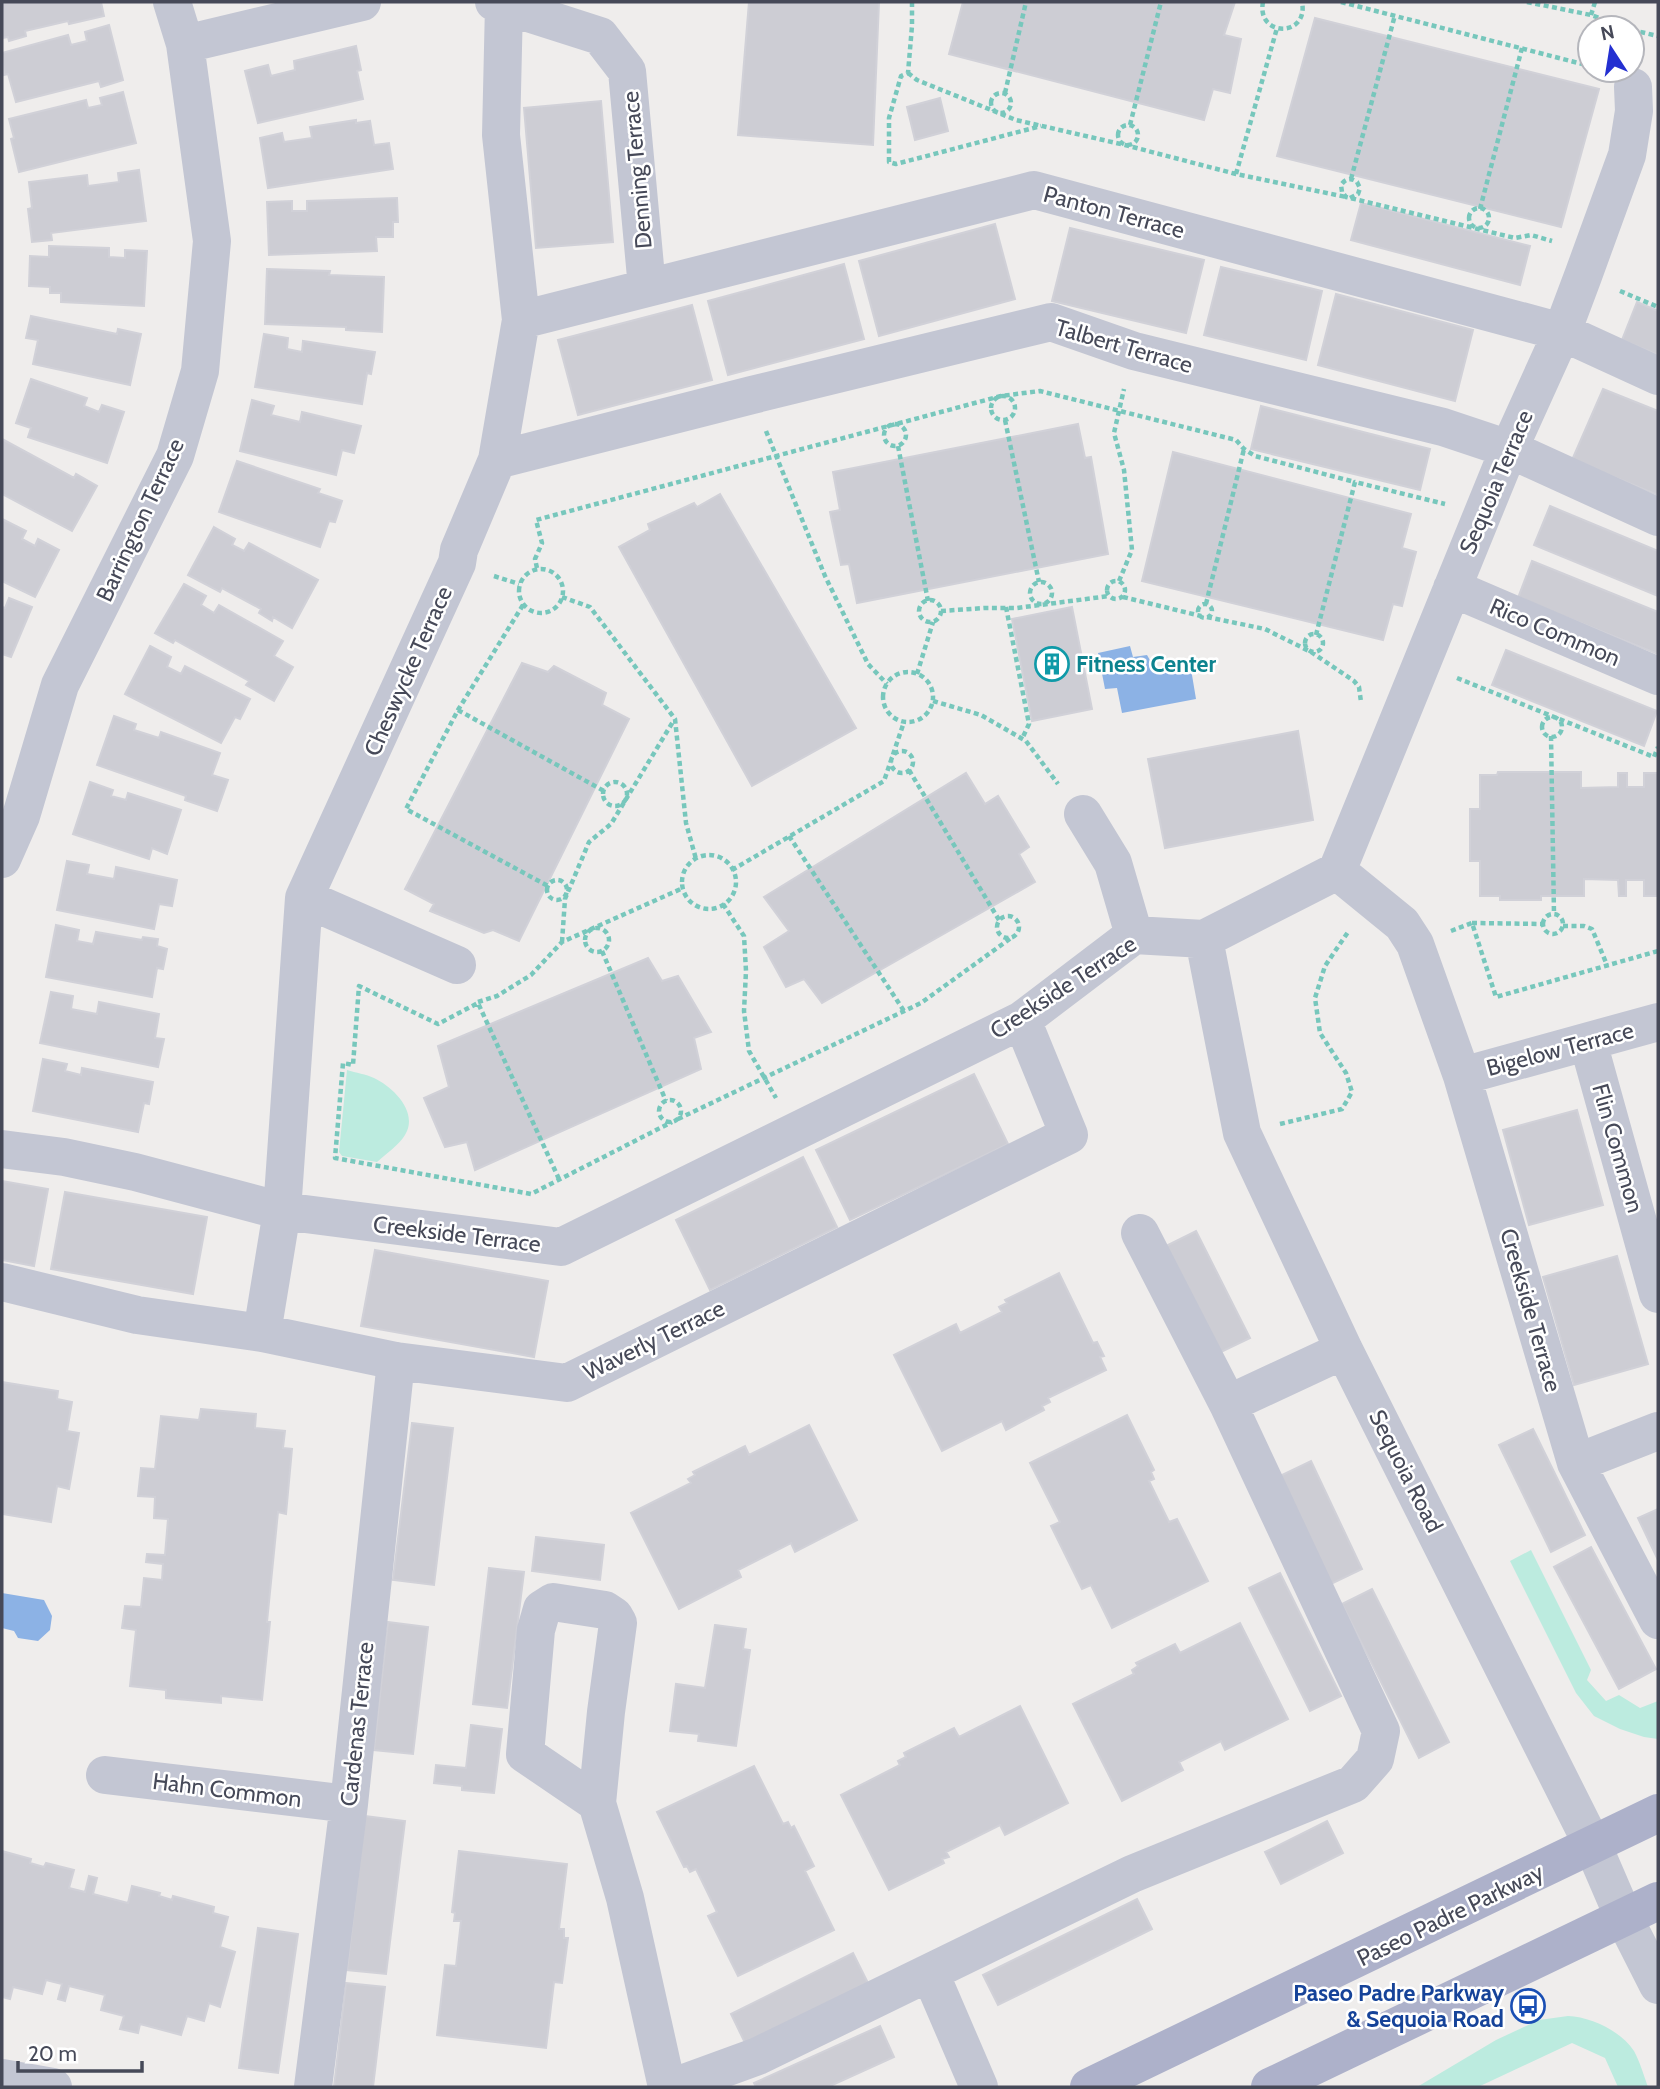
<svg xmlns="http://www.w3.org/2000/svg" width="1660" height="2089" font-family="Cabin,sans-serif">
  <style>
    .green { fill: #bcebdf }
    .water { fill: #8cb2e5 }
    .building { fill: #cdcdd4; stroke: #d1d1d8; stroke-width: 2 }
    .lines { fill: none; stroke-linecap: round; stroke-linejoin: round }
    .path { stroke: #77c7bc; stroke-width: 4.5; stroke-dasharray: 5 3.5; stroke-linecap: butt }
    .minor { stroke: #c3c6d3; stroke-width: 38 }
    .major { stroke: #adb1ca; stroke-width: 38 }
    .labels { text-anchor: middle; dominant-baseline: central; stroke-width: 5; stroke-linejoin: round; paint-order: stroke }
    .street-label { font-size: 23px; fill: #464958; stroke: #fff }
    .culture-label { font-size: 23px; font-weight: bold; fill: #0d838f; stroke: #fff; text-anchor: start }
    .transit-label { font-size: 23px; font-weight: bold; fill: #164399; stroke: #fff; text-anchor: end }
  </style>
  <rect width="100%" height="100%" fill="#efedec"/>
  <path class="green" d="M347,1070C356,1073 366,1074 374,1078C393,1087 419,1112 405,1135C399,1145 386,1154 377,1162L342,1156L339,1152Z
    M1531,1550L1591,1670L1587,1680L1606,1701L1619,1695L1640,1708L1658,1701V1739L1644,1737L1620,1729L1594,1716L1576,1693L1510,1561Z
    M1568,2016C1591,2017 1621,2031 1634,2051C1640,2062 1644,2076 1648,2087H1618L1605,2058L1572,2043L1478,2087H1417L1496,2040L1539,2020Z"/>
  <path class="water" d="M1130,646L1133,657L1147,655L1155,669L1190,663L1196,699L1122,713L1117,688L1105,689L1098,653Z
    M2,1593L44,1600L52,1616L50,1630L38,1641L18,1638L14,1631L2,1628Z"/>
  <path class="building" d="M2,2H101L104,16L69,24L68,21L25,31L26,36L9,41L8,37L2,38Z
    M749,2H879L873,145L738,135Z
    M963,2H1235L1224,35L1241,39L1230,93L1213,89L1204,120L949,54Z
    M1315,18L1599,89L1561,227L1277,156Z
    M109,25L123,80L101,87L99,81L16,102L8,74L4,75L2,53L68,35L71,45L87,41L85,32Z
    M356,46L361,70L357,71L363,99L258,123L245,71L268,65L271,76L295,70L294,61Z
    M123,92L136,143L19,172L11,139L14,138L9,119L86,100L88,108L102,105L100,98Z
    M940,98L948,131L915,140L907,107Z
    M601,101L613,242L536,248L524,108Z
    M356,120V123L370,121L374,145L389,143L393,169L268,188L260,138L282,133L284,142L312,138L310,127Z
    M139,170L146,221L51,233L52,240L32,242L28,209L32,208L29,182L87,175L88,186L119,182L118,173Z
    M397,198L398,222H393V237H376L377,251L269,255L267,202L292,201V211H307V201Z
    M1361,203L1530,246L1520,285L1351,240Z
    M995,224L1015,299L879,336L859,261Z
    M1070,228L1204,260L1186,333L1052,301Z
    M49,246L109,248V257L125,258V250L147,251L144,306L61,302V293H50V287L29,286L30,256L49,257Z
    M844,264L864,339L728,375L708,301Z
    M1221,267L1322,291L1306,360L1204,335Z
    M267,269L330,271L329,275L384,277L382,332L346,330V327L265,324Z
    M1336,294L1473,330L1455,401L1318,365Z
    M1637,302L1658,311V355L1622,340Z
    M692,305L712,380L578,415L558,340Z
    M31,316L117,334L118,329L141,334L130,385L33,364L38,340L26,338Z
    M264,334L288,338L287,349L302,352L303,341L375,352L371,374L367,373L362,404L255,387Z
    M31,379L87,398L84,406L99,412L102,405L124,412L107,463L28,437L31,428L16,423Z
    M1603,389L1658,411V495L1572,460Z
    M252,400L274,406L271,415L300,422L302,412L361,426L354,453L342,450L336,475L240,451Z
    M1261,406L1430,449L1420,490L1251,449Z
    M1078,424L1085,458L1091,457L1108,554L857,603L849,564L841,565L830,512L840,510L833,472Z
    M2,439L74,478L76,474L97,486L72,531L2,494Z
    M1173,452L1411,514L1402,548L1416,552L1402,606L1393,604L1383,640L1142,581Z
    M237,461L320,489L318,493L342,501L335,522L329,521L320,547L219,512Z
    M720,494L856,728L752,786L619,547L650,530L648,524L694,503L697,507Z
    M1550,506L1658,551V596L1534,545Z
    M2,519L26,531L22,539L35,546L38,539L59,550L35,597L2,581Z
    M214,527L235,539L232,545L244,551L249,543L318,580L292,628L273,617L272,621L259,613L261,609L222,588L220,592L188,575Z
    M1532,561L1658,612V654L1518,598Z
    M184,584L206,596L201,605L214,613L219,605L283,641L274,656L293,667L274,701L246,685L249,681L175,640L173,643L155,633Z
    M9,598L32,607L11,657L2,654V607L5,608Z
    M1072,607L1092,709L1032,721L1012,619Z
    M150,646L171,657L167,667L181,674L185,666L250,699L240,719L235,717L221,743L125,694Z
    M1506,650L1657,711L1644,746L1492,685Z
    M522,663L548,672L554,666L606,693L602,705L629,719L519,941L493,930L484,933L430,911L434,904L405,889Z
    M114,716L136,724L134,730L159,738L161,732L220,753L212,775L228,780L217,811L185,800L186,796L97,765Z
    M1298,731L1313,820L1165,848L1148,759Z
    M1498,772H1581V788L1618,787V773H1627V787H1644V773H1658V896H1644V880H1626V896H1619L1618,880L1584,879V896H1541V900H1500V896H1480V861H1470V809H1480V775H1497Z
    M966,773L985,804L998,796L1029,847L1019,854L1035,882L822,1003L804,979L786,987L764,947L789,931L764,897Z
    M90,782L113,790L111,796L126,800L128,793L181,810L167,854L152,848L149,859L73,834Z
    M67,861L89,865L87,874L114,879L116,867L177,880L172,906L159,904L154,929L57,910Z
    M56,925L79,930L77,941L93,944L96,932L142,940L143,937L158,939L157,946L167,949L163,969L157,968L152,997L46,977Z
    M648,958L662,981L678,976L711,1032L694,1038L701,1069L475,1170L467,1142L445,1147L424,1098L449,1087L438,1046Z
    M51,992L73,996L71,1009L97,1014L99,1002L159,1014L155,1038L164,1039L158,1067L40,1043Z
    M43,1059L67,1064L65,1071L81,1075L82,1068L153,1082L149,1104L144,1103L138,1132L33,1111Z
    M974,1074L1008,1144L850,1220L816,1150Z
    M1577,1110L1603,1205L1529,1225L1503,1130Z
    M803,1157L837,1227L710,1290L676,1220Z
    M2,1181L48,1189L34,1266L2,1260Z
    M65,1192L207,1217L193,1294L51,1269Z
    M1196,1231L1250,1338L1219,1353L1166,1246Z
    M375,1250L548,1281L534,1357L361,1326Z
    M1617,1256L1648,1364L1574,1385L1543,1277Z
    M1059,1273L1093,1343L1097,1342L1104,1356L1100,1357L1106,1370L1048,1398L1050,1402L1042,1406L1044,1410L1006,1430L1002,1421L942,1451L894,1355L956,1324L960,1333L1002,1312L999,1307L1007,1303L1005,1300Z
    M2,1382L58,1391L57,1399L72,1402L67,1431L79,1433L69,1489L57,1486L51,1522L2,1514Z
    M201,1409L256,1414L255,1428L285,1431L283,1448L292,1449L286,1514L278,1512L267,1622H270L262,1700L221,1696V1703L166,1698V1690L130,1686L136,1630L122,1628L125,1606L141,1607L144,1578L162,1580L163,1564L146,1562L147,1554L165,1555L168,1519L154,1518L155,1497L138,1496L141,1468L155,1469L161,1416L199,1420Z
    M1127,1415L1154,1470L1151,1472L1154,1479L1149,1481L1169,1522L1177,1519L1208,1581L1112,1628L1091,1585L1082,1589L1051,1526L1060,1522L1030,1463Z
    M412,1423L453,1428L434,1585L393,1580Z
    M809,1425L857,1520L795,1552L791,1543L738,1570L741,1577L679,1609L631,1513L691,1483L688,1479L695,1475L693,1472L745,1446L749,1455Z
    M1533,1429L1585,1535L1551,1552L1499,1445Z
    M1311,1461L1362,1569L1331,1584L1280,1476Z
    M1658,1509V1560L1638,1518Z
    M536,1537L604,1545L600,1580L532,1571Z
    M1591,1547L1656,1669L1619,1689L1554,1567Z
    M489,1568L524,1572L507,1708L473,1704Z
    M1280,1573L1341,1696L1310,1711L1249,1588Z
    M1372,1589L1449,1742L1419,1758L1342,1604Z
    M388,1622L428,1627L413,1754L374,1750Z
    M1240,1623L1288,1719L1225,1750L1221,1741L1179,1762L1183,1770L1122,1801L1073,1704L1134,1674L1132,1670L1138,1666L1136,1663L1175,1644L1180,1653Z
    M715,1625L746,1629L743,1649L750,1650L736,1746L698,1741L699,1734L670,1731L676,1684L705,1688Z
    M1020,1706L1068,1803L1005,1835L1000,1825L946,1852L949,1857L942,1859L944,1863L889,1890L841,1795L900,1765L898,1761L906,1757L904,1753L954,1728L959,1737Z
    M471,1725L502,1729L494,1793L462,1790V1786L434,1783L436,1765L466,1768Z
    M754,1766L783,1824L788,1822L791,1828L794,1826L814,1866L805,1871L834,1930L738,1976L708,1916L717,1912L696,1869L690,1872L687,1866L684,1867L657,1812Z
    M365,1816L405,1821L386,1974L347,1970Z
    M1327,1821L1343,1853L1281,1884L1265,1852Z
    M2,1851L31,1859L30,1863L44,1867L46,1863L74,1870L69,1888L85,1892L89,1876L97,1878L93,1894L128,1903L132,1886L160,1893L159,1896L172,1900L173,1896L214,1907L213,1913L228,1917L220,1947L235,1952L220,2007L209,2003L204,2021L187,2016L181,2035L140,2024L138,2033L120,2029L124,2016L101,2010L105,1995L69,1986L65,2001L58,1999L62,1984L46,1980L42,1994L13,1987L10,1999L2,1997Z
    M459,1851L567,1864L559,1929H564V1938H568L562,1983L554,1982L546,2048L437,2035L445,1965L456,1966L461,1921H454L455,1913L452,1912Z
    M1137,1899L1152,1929L998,2005L983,1975Z
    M258,1928L298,1934L278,2073L239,2068Z
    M853,1953L869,1985L746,2045L731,2014Z
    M346,1983L385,1987L373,2087H334Z
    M880,2026L894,2057L828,2087H756L754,2083Z"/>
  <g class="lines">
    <path class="path" d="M912,2V26L908,73L901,76L889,118V162L896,164L1041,126
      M1263,2C1256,37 1309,38 1302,2
      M1341,2L1590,66
      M1527,2L1591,15L1627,28
      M1591,15L1595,2
      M1632,30L1658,36
      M1636,49L1638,32
      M908,73L917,80L1016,120L1125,145L1236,174L1346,197
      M991 103a10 10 0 1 1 20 0a10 10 0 1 1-20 0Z
      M1005,93L1026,2
      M1118 135a10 10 0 1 1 20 0a10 10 0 1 1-20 0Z
      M1130,125L1161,2
      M1236,174L1277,28
      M1351,179L1395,15
      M1350,198L1358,194L1360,188L1357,182C1351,177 1345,179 1341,185L1342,192L1346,197L1515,238L1531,235L1552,241
      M1469 218a10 10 0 1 1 20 0a10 10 0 1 1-20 0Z
      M1480,209L1522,48
      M1620,291L1658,307
      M991 408a12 12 0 1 1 24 0a12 12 0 1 1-24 0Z
      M1005,420L1039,582
      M884 435a11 11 0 1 1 22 0a11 11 0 1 1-22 0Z
      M766,431L825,576L868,664L887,684
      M898,446L928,601
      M537,568L535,559L542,543L536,520L1001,396L1040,391L1236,440L1244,449L1255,456L1355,482
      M519 591a22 22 0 1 1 44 0a22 22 0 1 1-44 0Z
      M494,576L519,584
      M1107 590a9 9 0 1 1 18 0a9 9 0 1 1-18 0Z
      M1119,581L1132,550L1124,470L1114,433L1124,389
      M1030 593a11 11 0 1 1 22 0a11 11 0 1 1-22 0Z
      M562,597L590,607L675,719L686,823L696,859
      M1123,597L1201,616
      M919 611a11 11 0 1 1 22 0a11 11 0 1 1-22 0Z
      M1206,604L1244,449
      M1198 611a7 7 0 1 1 14 0a7 7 0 1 1-14 0Z
      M523,605L458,710L406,809L548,886
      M1006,607L1029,724L1022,739
      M941,611L985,608H1017L1109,596
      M1207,617L1265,629L1311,652L1354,681L1359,687L1361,702
      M1305 643a9 9 0 1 1 18 0a9 9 0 1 1-18 0Z
      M1316,635L1355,482L1445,504
      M883 697a25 25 0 1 1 50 0a25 25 0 1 1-50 0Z
      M917,674L933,622
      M1457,678L1654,757L1658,747
      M933,701L981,715L1026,741L1058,784
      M458,710L604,791
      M1542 727a10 10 0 1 1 20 0a10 10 0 1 1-20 0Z
      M1551,736L1554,914
      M891 762a11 11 0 1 1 22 0a11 11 0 1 1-22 0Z
      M909,770L999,920
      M603 794a12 12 0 1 1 24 0a12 12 0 1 1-24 0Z
      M789,836L904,1011
      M682 882a27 27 0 1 1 54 0a27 27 0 1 1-54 0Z
      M732,870L884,781L904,722
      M547 890a10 10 0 1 1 20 0a10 10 0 1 1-20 0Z
      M723,904L744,936L746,971L744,1011L749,1051L776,1098
      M1543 924a10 10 0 1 1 20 0a10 10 0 1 1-20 0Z
      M997 927a11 11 0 1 1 22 0a11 11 0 1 1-22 0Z
      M1472,923L1543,924
      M1563,926H1584L1592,929L1607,965
      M585 940a12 12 0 1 1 24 0a12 12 0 1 1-24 0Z
      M1451,931L1472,923L1496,997L1658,951
      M562,942L565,899L589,842L611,824L674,720
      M602,951L666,1101
      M478,1002L497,996L531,975L562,942L683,888
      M659 1111a11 11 0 1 1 22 0a11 11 0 1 1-22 0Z
      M678,1119L921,1003L1011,938
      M1280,1124L1342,1109L1352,1092L1346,1073L1320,1033L1315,998L1325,966L1348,932
      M559,1179L478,1003L438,1024L359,986L353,1065L343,1063L335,1158L531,1194L672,1122"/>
    <path class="minor" d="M494,2L600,36L627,71L647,288
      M185,44L362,2
      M521,320L1034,190L1562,332L1658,376
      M497,460L752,395L1051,322L1134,351L1443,427L1509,449L1658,517
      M1452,588L1658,676
      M1083,814L1113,863L1134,935
      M2,859L21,816L60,685L175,456L200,371L212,241L185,44L172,2
      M1337,871L1509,449L1562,332L1583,276L1627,155L1634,111L1633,87
      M1337,871L1402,924L1415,944L1462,1076L1576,1463L1658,1620
      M304,898L457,965
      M1204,939L1242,1133L1344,1350L1593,1846L1624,1918L1658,1985
      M1588,1042L1658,1294
      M1462,1076L1658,1022
      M2,1149L64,1157L135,1172L282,1211L561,1247L1022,1020L1134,935L1204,939L1337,871
      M2,1282L137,1315L262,1333L396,1361L567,1383L1069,1135L1022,1020
      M262,1333L282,1211L304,898L457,563L459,550L497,460L521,320L501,135L504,5
      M1228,1404L1344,1350
      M1576,1463L1658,1431
      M105,1775L349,1804
      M597,1803L525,1754L536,1630L542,1609L553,1602L605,1610L614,1616L618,1623L606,1712L597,1803L625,1898L667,2087
      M930,1973L979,2087
      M2,2078L53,2087
      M313,2087L349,1804L396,1361
      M673,2087L758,2056L1132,1874L1353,1784L1375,1759L1381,1731L1228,1404L1140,1233"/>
    <path class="major" d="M1089,2087L1658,1813
      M1270,2087L1658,1901"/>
  </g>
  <defs>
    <g id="building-ring" transform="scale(1.75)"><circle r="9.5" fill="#fff" stroke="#0f9aa8" stroke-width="1.5"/><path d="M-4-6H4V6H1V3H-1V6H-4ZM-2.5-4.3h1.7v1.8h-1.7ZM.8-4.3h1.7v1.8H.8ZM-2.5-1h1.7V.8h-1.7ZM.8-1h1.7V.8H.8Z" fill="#0f9aa8"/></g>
    <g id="bus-ring" transform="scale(1.75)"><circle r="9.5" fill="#fff" stroke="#1a4fb4" stroke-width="1.5"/><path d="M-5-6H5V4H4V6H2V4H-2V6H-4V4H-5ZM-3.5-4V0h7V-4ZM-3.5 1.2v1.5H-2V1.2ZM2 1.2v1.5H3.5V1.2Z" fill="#1a4fb4"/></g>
  </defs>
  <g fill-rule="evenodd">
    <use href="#building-ring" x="1052" y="664"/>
    <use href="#bus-ring" x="1528" y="2006"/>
  </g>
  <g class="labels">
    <g class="street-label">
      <text transform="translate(637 170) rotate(-95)">Denning Terrace</text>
      <text transform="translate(1114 212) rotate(15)">Panton Terrace</text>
      <text transform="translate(1124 346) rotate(16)">Talbert Terrace</text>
      <text transform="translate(1496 482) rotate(-67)">Sequoia Terrace</text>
      <text transform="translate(140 520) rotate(-65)">Barrington Terrace</text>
      <text transform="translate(1555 632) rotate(23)">Rico Common</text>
      <text transform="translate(408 671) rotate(-66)">Cheswycke Terrace</text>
      <text transform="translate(1063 987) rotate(-33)">Creekside Terrace</text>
      <text transform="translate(1560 1049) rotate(-15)">Bigelow Terrace</text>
      <text transform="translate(1618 1148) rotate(74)">Flin Common</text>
      <text transform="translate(457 1234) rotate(7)">Creekside Terrace</text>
      <text transform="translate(1531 1310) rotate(74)">Creekside Terrace</text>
      <text transform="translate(654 1340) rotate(-26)">Waverly Terrace</text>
      <text transform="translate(1406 1471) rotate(63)">Sequoia Road</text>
      <text transform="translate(357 1724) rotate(-84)">Cardenas Terrace</text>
      <text transform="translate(227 1790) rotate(7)">Hahn Common</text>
      <text transform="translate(1450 1915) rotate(-26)">Paseo Padre Parkway</text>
    </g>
    <g class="culture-label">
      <text x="1076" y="664">Fitness Center</text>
    </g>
    <g class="transit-label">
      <text x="1504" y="1993">Paseo Padre Parkway<tspan x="1504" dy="26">&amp; Sequoia Road</tspan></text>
    </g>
  </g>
  <rect width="1660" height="2089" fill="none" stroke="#464958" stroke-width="7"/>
  <g transform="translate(1611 49) rotate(348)"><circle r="33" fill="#ffffff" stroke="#b5b6bc" stroke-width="2"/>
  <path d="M0-5L12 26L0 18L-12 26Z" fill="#2430d1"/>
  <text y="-10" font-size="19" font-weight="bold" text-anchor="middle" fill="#464958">N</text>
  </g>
  <path d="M18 2061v10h124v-10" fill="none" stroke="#464958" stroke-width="3.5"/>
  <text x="28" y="2061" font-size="21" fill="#464958" stroke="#ffffff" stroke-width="5" paint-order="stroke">20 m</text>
</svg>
